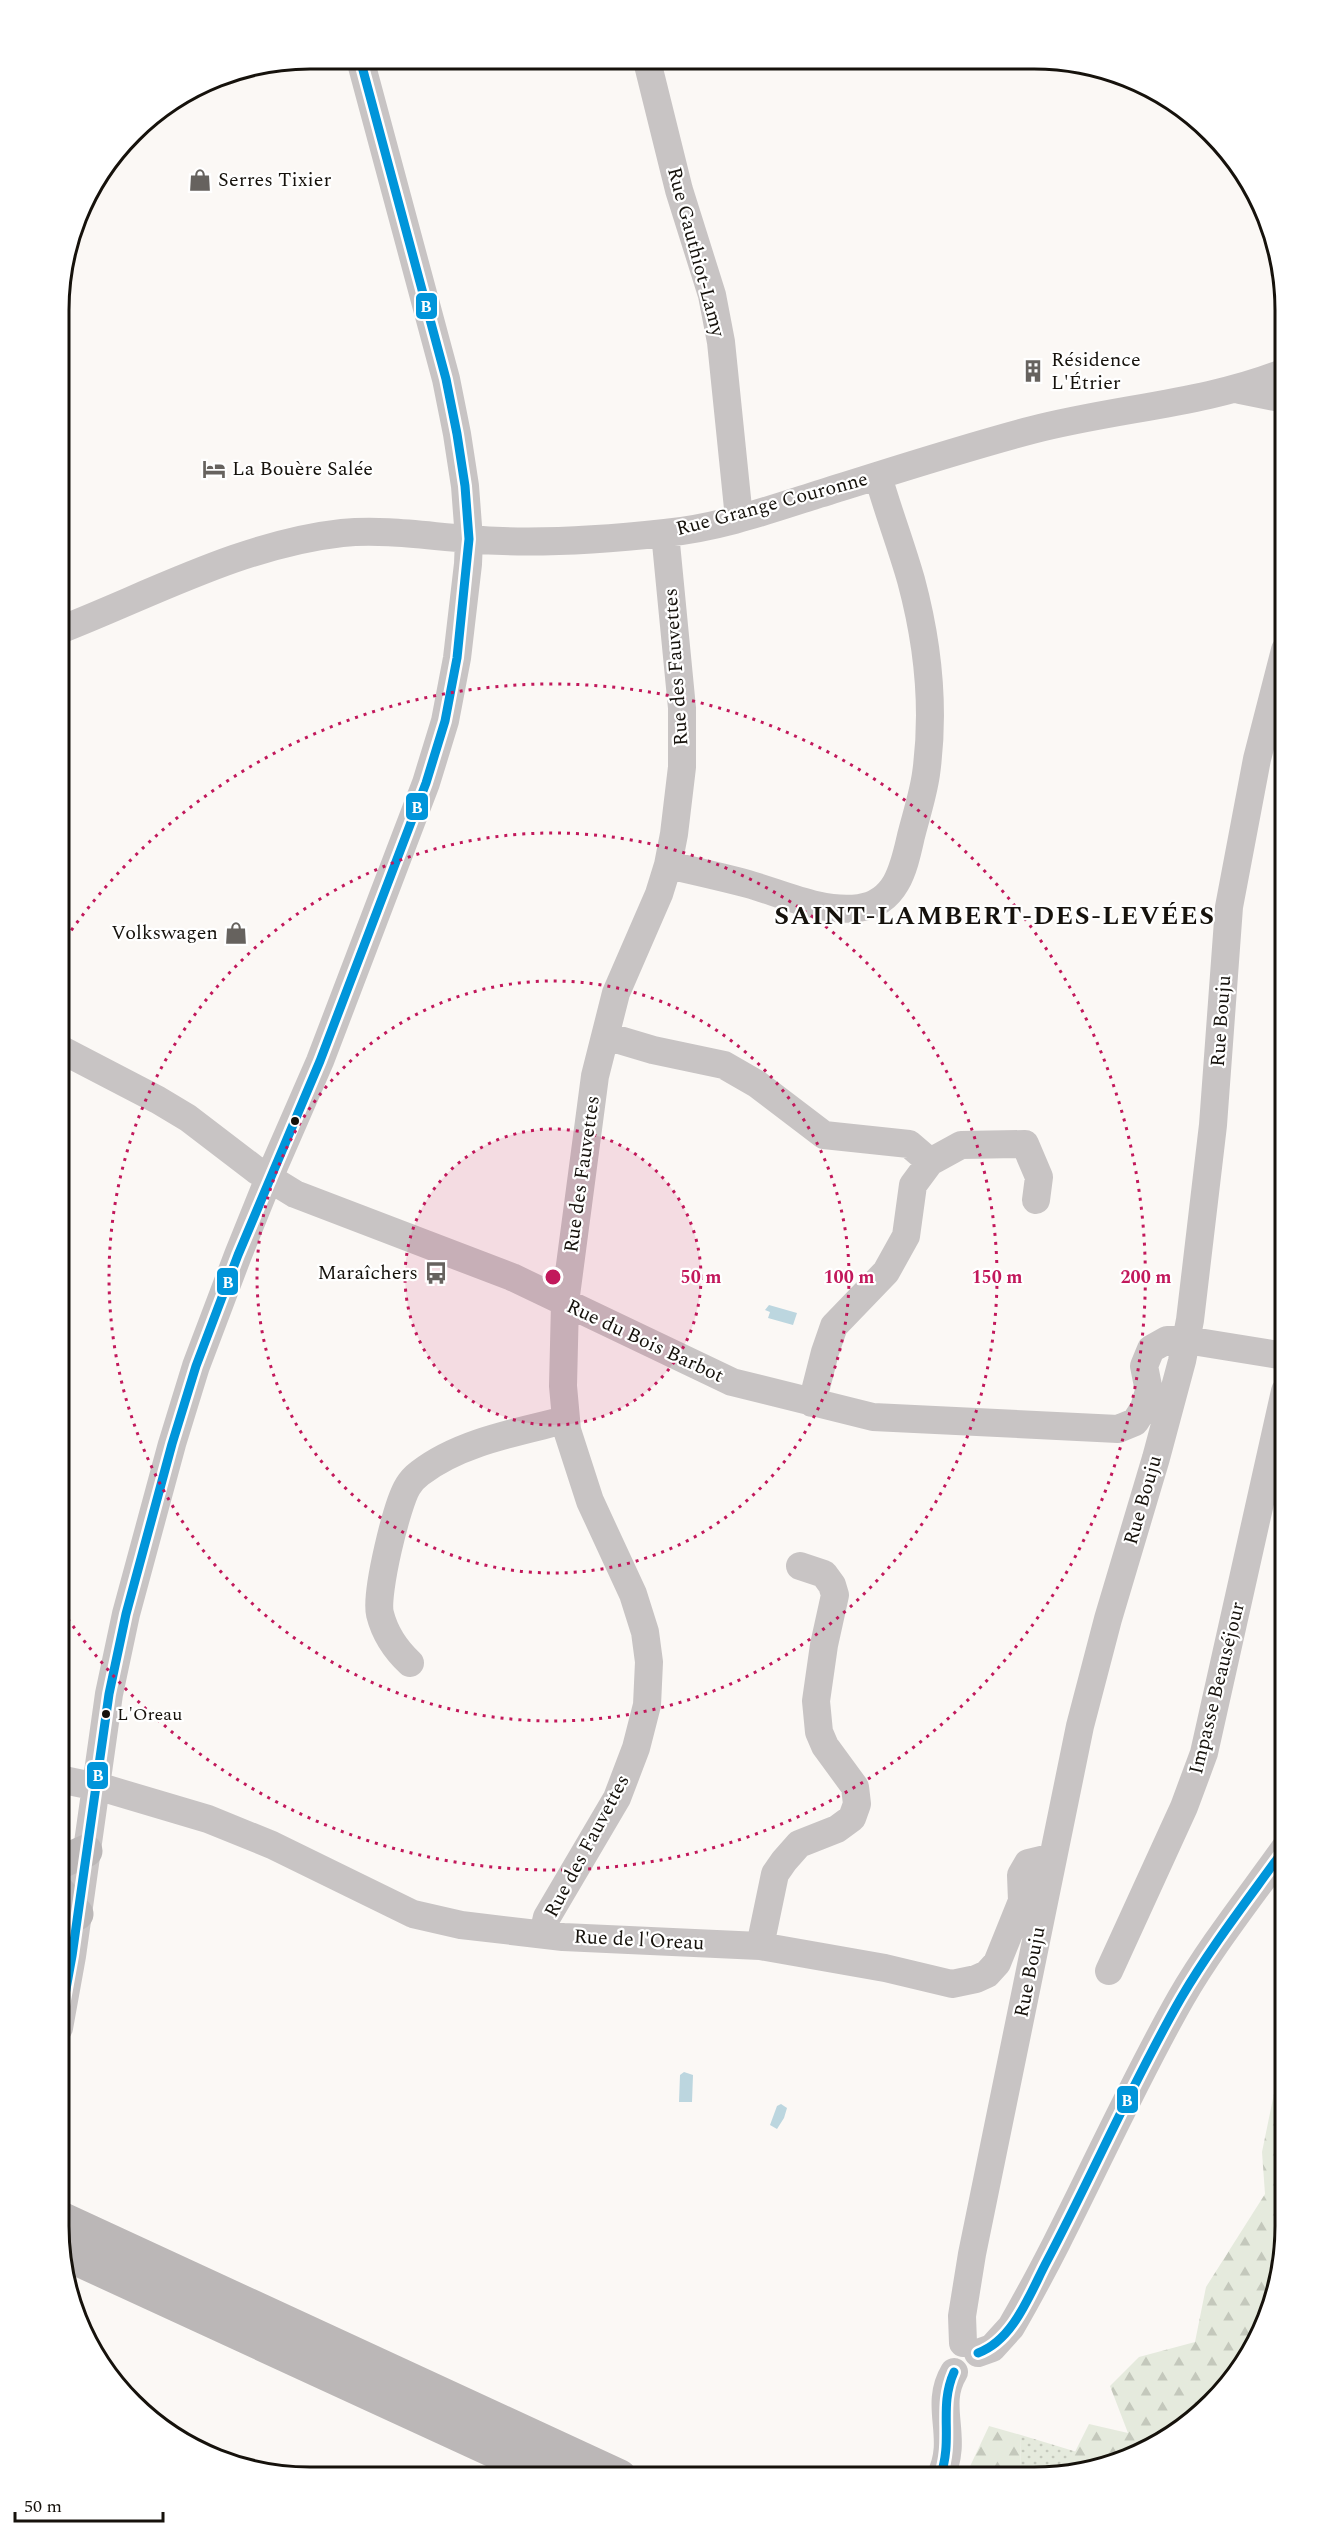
<svg xmlns="http://www.w3.org/2000/svg" width="1344" height="2536" font-family="Spectral,serif">
  <style>
    .grass { fill: url(#grass-dots) }
    .forest { fill: url(#forest-firs) }
    .water { fill: #bcd6df }
    .lines { fill: none; stroke-linecap: round; stroke-linejoin: round }
    .minor { stroke: #c8c4c4; stroke-width: 28 }
    .highway { stroke: #bbb7b7; stroke-width: 33 }
    .bus-1-casing { stroke: #fff; stroke-width: 14 }
    .bus-1 { stroke: #0095da; stroke-width: 9 }
    .ring { fill: none; stroke: #c2185b; stroke-width: 3; stroke-dasharray: 3 6 }
    .bus-dot { fill: #16120c; stroke: #fff; stroke-width: 2 }
    .labels { text-anchor: middle; dominant-baseline: central; stroke-width: 4.5; stroke-linejoin: round; paint-order: stroke }
    .bus-label { font-size: 18px; fill: #16120c; stroke: #fff; text-anchor: start }
    .poi-label { font-size: 20px; fill: #16120c; stroke: #fff; text-anchor: start }
    .street-label { font-size: 20px; fill: #16120c; stroke: #fff }
    .district-label { font-size: 26px; font-weight: bold; letter-spacing: 1.5px; fill: #16120c; stroke: #fff }
    .rim { fill: none; stroke: #16120c; stroke-width: 3 }
    .centre { fill: #c2185b; stroke: #fff; stroke-width: 3 }
    .ring-label { font-size: 18px; text-anchor: middle; font-weight: bold; fill: #c2185b; stroke: #fff; stroke-width: 4.5; stroke-linejoin: round; paint-order: stroke }
    .line-badge { stroke: #fff; stroke-width: 2 }
    .badge-label { font-size: 16px; text-anchor: middle; font-weight: bold; fill: #fff }
  </style>
  <defs>
    <pattern id="grass-dots" width="8" height="8" patternUnits="userSpaceOnUse" patternTransform="scale(1.5)"><rect width="8" height="8" fill="#e5eadd"/><path d="M2 2h.1M6 6h.1" fill="none" stroke="#c4c8bc" stroke-width="1.8" stroke-linecap="round"/></pattern>
    <pattern id="forest-firs" width="22" height="20" patternUnits="userSpaceOnUse" patternTransform="scale(1.5)"><rect width="22" height="20" fill="#e5eadd"/><path d="M5 1l3.5 6h-7zM16 11l3.5 6h-7z" fill="#c4c8bc"/></pattern>
  </defs>
  <rect width="100%" height="100%" fill="#fbf8f5"/>
  <path class="grass" d="M1021,2435L1077,2452L1065,2472L1020,2477Z"/>
  <path class="forest" d="M1285,2040V2243L1266,2322L1233,2379L1174,2435L1114,2464L1065,2472L1089,2424L1128,2433L1110,2386L1139,2357L1195,2342L1206,2287L1265,2194L1262,2152Z
    M989,2426L1021,2435L1020,2477H965Z"/>
  <path class="water" d="M769,1305L797,1313L793,1325L768,1318L770,1312L765,1310Z
    M684,2072L693,2075L692,2102H679L680,2075Z
    M781,2104L787,2108L784,2118L777,2129L770,2125L777,2106Z"/>
  <g class="lines">
    <path class="minor" d="M647,61L679,190L712,295L721,342L739,518
      M1240,390L1285,399
      M60,630C152,594 243,544 342,533C384,529 427,536 469,539C533,545 601,540 665,533C718,528 769,510 819,494C890,472 960,449 1032,430C1116,408 1205,404 1285,372
      M668,865C695,871 722,877 748,884C783,894 822,913 859,908C897,903 904,867 911,836C916,816 923,795 926,774C935,709 928,643 911,580C901,545 888,511 878,476
      M606,1036L653,1050L724,1065L757,1084L824,1135L909,1144L930,1162L913,1185L906,1236L886,1272L834,1326L825,1352L812,1403
      M60,1049L158,1100L188,1118L256,1170L295,1194L512,1277L732,1382L873,1417L1118,1429L1135,1422L1144,1408L1149,1391L1144,1366L1151,1349L1167,1340H1186L1285,1356
      M930,1162L961,1145L1025,1144L1039,1177L1036,1200
      M410,1663C395,1649 385,1634 380,1614C375,1594 397,1503 408,1486C411,1481 416,1476 420,1473C460,1442 518,1432 565,1420
      M59,1779L107,1789L208,1819L272,1845L413,1914L461,1925L563,1937L760,1946L885,1968L952,1984L976,1979L987,1974L997,1963L1022,1901L1021,1875L1028,1863L1053,1857
      M543,1934L547,1917L617,1798L636,1748L647,1705L649,1662L645,1632L633,1594L590,1501L567,1430L563,1386L565,1303L595,1076L616,993L659,894L668,865L674,834L682,767V708L665,533
      M760,1946L775,1874L784,1861L799,1844L837,1829L852,1818L857,1804L855,1787L825,1746L819,1732L816,1701L824,1645L835,1595L832,1585L824,1574L800,1566
      M1109,1971L1184,1807L1204,1753L1285,1391
      M59,2028L72,1956L109,1694L126,1614L172,1444L196,1366L238,1255L269,1178L320,1061L426,783L445,721L457,658L468,564L469,539L465,486L457,434L446,379L360,59
      M963,2343L962,2316L972,2254L1080,1726L1108,1619L1156,1458L1182,1361L1190,1320L1213,1125L1229,907L1257,759L1285,650
      M978,2353L992,2348L1011,2327C1073,2220 1120,2105 1181,1998C1211,1946 1250,1897 1285,1848
      M940,2477C960,2437 933,2407 954,2372"/>
    <path class="highway" d="M59,1863L86,1851
      M59,1892L77,1914
      M59,2217L620,2476
      M63,2253L547,2476"/>
    <g class="bus-1-casing">
      <path id="bus-1" d="M59,2028L72,1956L109,1694L126,1614L172,1444L196,1366L238,1255L320,1061L426,783L445,721L457,658L469,539L465,486L457,434L446,379L360,59
        M978,2353C1014,2340 1030,2293 1047,2261C1093,2174 1132,2083 1181,1998C1212,1945 1250,1897 1285,1848
        M940,2477C954,2439 938,2408 954,2372"/>
    </g>
    <use href="#bus-1" class="bus-1"/>
  </g>
  <circle cx="553" cy="1277" r="148" fill="#c2185b" fill-opacity=".12"/>
  <g class="ring">
    <circle cx="553" cy="1277" r="148"/>
    <circle cx="553" cy="1277" r="296"/>
    <circle cx="553" cy="1277" r="444"/>
    <path d="M61 945A593 593 0 1 1 61 1609"/>
  </g>
  <defs>
    <g id="shop-bare" transform="scale(1.8)"><path d="M-5-2.5h2.3a2.7 3.5 0 0 1 5.4 0H5L5.5 6h-11ZM-1.5-2.5h3a1.5 2.3 0 0 0-3 0Z" fill="#66625e" stroke="#fff" stroke-width="2.5" paint-order="stroke"/></g>
    <g id="building-bare" transform="scale(1.8)"><path d="M-4-6H4V6H1V3H-1V6H-4ZM-2.5-4.3h1.7v1.8h-1.7ZM.8-4.3h1.7v1.8H.8ZM-2.5-1h1.7V.8h-1.7ZM.8-1h1.7V.8H.8Z" fill="#66625e" stroke="#fff" stroke-width="2.5" paint-order="stroke"/></g>
    <g id="hotel-bare" transform="scale(1.8)"><path d="M-6-4.5h1.5V1H6V5H4.5V3h-9V5H-6ZM-4 0a1.8 1.8 0 1 1 3.6 0ZM.5 0V-2.5h3Q6-2.5 6 0Z" fill="#66625e" stroke="#fff" stroke-width="2.5" paint-order="stroke"/></g>
    <g id="bus-bare" transform="scale(1.8)"><path d="M-5-6H5V4H4V6H2V4H-2V6H-4V4H-5ZM-3.5-4V0h7V-4ZM-3.5 1.2v1.5H-2V1.2ZM2 1.2v1.5H3.5V1.2Z" fill="#66625e" stroke="#fff" stroke-width="2.5" paint-order="stroke"/></g>
  </defs>
  <g fill-rule="evenodd">
    <use href="#shop-bare" x="200" y="180"/>
    <use href="#building-bare" x="1033" y="371"/>
    <use href="#hotel-bare" x="214" y="469"/>
    <use href="#shop-bare" x="236" y="933"/>
    <use href="#bus-bare" x="436" y="1273"/>
  </g>
  <g class="bus-dot">
    <circle cx="295" cy="1121" r="5"/>
    <circle cx="106" cy="1714" r="5"/>
  </g>
  <g class="labels">
    <g class="bus-label">
      <text x="117" y="1714">L'Oreau</text>
    </g>
    <g class="poi-label">
      <text x="218" y="180">Serres Tixier</text>
      <text x="1051" y="360">Résidence<tspan x="1051" dy="23">L'Étrier</tspan></text>
      <text x="232" y="469">La Bouère Salée</text>
      <text x="218" y="933" text-anchor="end">Volkswagen</text>
      <text x="418" y="1273" text-anchor="end">Maraîchers</text>
    </g>
    <g class="street-label">
      <text transform="translate(696 252) rotate(75)">Rue Gauthiot-Lamy</text>
      <text transform="translate(772 504) rotate(-15)">Rue Grange Couronne</text>
      <text transform="translate(676 667) rotate(-94)">Rue des Fauvettes</text>
      <text transform="translate(1221 1021) rotate(-86)">Rue Bouju</text>
      <text transform="translate(582 1174) rotate(-82)">Rue des Fauvettes</text>
      <text transform="translate(645 1341) rotate(25)">Rue du Bois Barbot</text>
      <text transform="translate(1143 1500) rotate(-74)">Rue Bouju</text>
      <text transform="translate(1217 1688) rotate(-76)">Impasse Beauséjour</text>
      <text transform="translate(587 1846) rotate(-62)">Rue des Fauvettes</text>
      <text transform="translate(639 1940) rotate(3)">Rue de l'Oreau</text>
      <text transform="translate(1030 1972) rotate(-79)">Rue Bouju</text>
    </g>
    <g class="district-label">
      <text x="995" y="916">SAINT-LAMBERT-DES-LEVÉES</text>
    </g>
  </g>
  <path d="M0 0H1344V2536H0ZM310 69H1034A241 241 0 0 1 1275 310V2226A241 241 0 0 1 1034 2467H310A241 241 0 0 1 69 2226V310A241 241 0 0 1 310 69Z" fill="#fff" fill-rule="evenodd"/>
  <path class="rim" d="M310 69H1034A241 241 0 0 1 1275 310V2226A241 241 0 0 1 1034 2467H310A241 241 0 0 1 69 2226V310A241 241 0 0 1 310 69Z"/>
  <circle cx="553" cy="1277" r="9" class="centre"/>
  <g class="ring-label">
    <text x="701" y="1283">50 m</text>
    <text x="849" y="1283">100 m</text>
    <text x="997" y="1283">150 m</text>
    <text x="1146" y="1283">200 m</text>
  </g>
  <g class="line-badge">
    <rect x="415" y="292" width="23" height="28" rx="6" fill="#0095da"/>
    <rect x="405" y="792" width="24" height="29" rx="6" fill="#0095da"/>
    <rect x="216" y="1267" width="23" height="29" rx="6" fill="#0095da"/>
    <rect x="86" y="1761" width="23" height="29" rx="6" fill="#0095da"/>
    <rect x="1116" y="2085" width="23" height="29" rx="6" fill="#0095da"/>
  </g>
  <g class="badge-label">
    <text x="426" y="312">B</text>
    <text x="417" y="813">B</text>
    <text x="228" y="1288">B</text>
    <text x="98" y="1781">B</text>
    <text x="1127" y="2106">B</text>
  </g>
  <path d="M15 2512v9h148v-9" fill="none" stroke="#16120c" stroke-width="3"/>
  <text x="24" y="2512" font-size="18" fill="#16120c" stroke="#ffffff" stroke-width="4.5" paint-order="stroke">50 m</text>
</svg>
